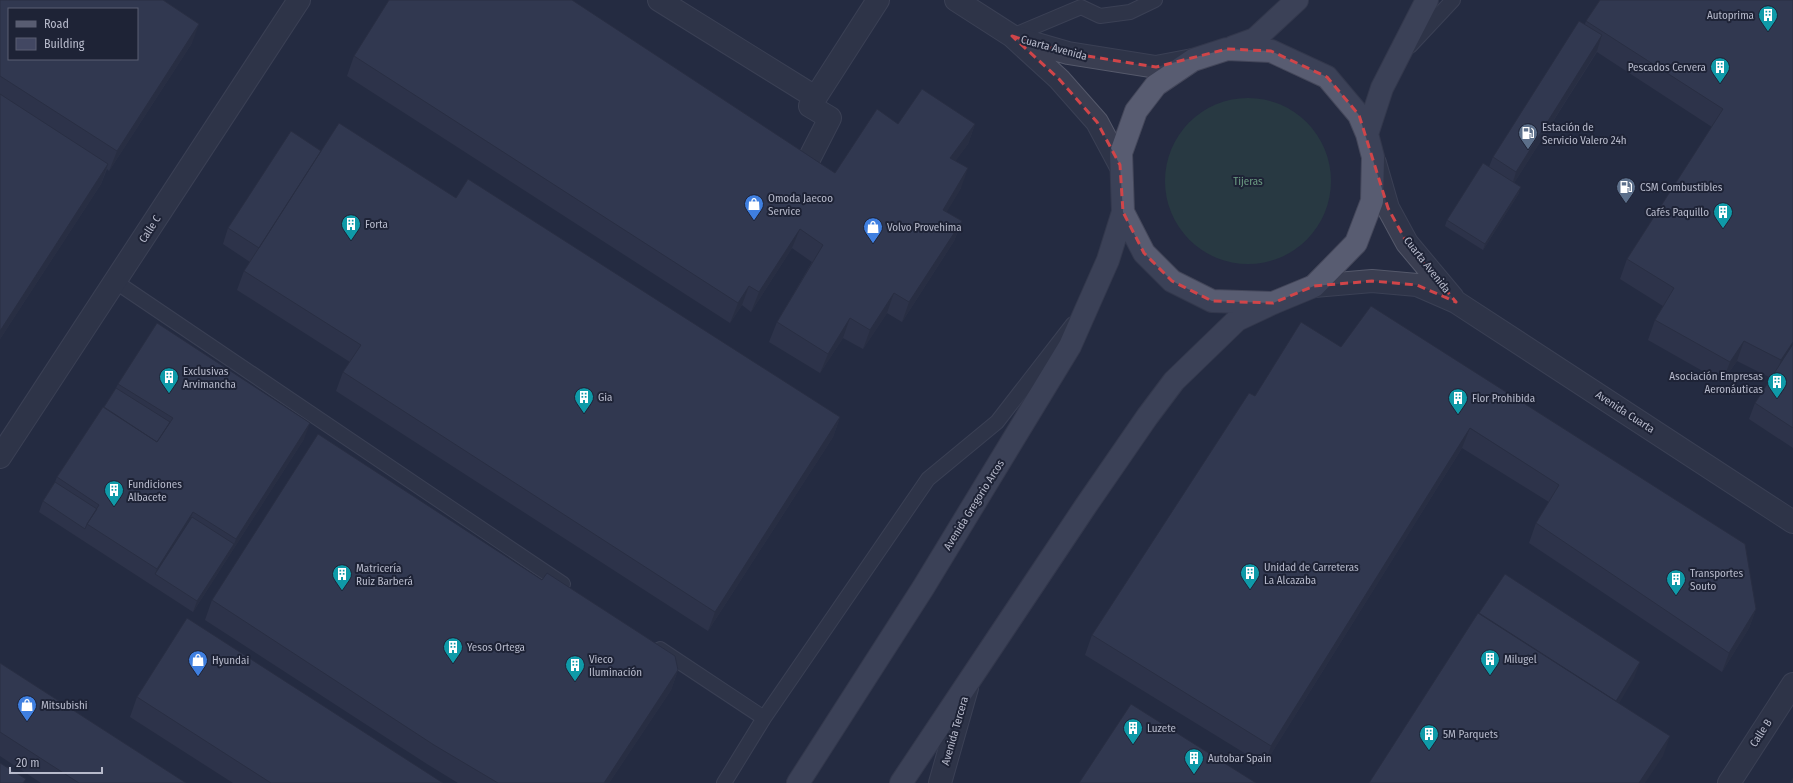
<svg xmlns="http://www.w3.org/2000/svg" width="1793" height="783" font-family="'Fira Sans Condensed',sans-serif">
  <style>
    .green { fill: #283942 }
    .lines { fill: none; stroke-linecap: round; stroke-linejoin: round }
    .lane-casing { stroke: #55596b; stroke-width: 16 }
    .street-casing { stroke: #55596b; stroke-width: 24 }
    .primary-casing { stroke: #44475a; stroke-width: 24 }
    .lane { stroke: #3a3e51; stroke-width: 14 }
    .street { stroke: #3a3e51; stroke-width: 22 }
    .primary { stroke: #585c71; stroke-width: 22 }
    .wall { fill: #393d54 }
    .shaded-wall { fill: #2e3245 }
    .building { fill: #424762; stroke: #2e3245; fill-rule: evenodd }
    .marked { fill: none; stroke: #d04549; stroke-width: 3; stroke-dasharray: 8 5; stroke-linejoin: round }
    .labels { text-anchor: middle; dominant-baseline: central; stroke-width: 4; stroke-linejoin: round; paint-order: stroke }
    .poi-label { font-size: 11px; fill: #b7bacb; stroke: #1e2336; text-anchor: start }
    .street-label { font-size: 11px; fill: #b7bacb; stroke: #1e2336 }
    .park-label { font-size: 11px; fill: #6d9d84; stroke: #1e2336 }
  </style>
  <rect width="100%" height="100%" fill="#252b41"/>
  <path class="green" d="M1165 181a83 83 0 1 1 166 0a83 83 0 1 1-166 0Z"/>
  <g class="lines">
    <g class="lane-casing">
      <path id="lane" d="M1012,36L1081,7L1100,16L1130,12L1155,0
        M1410,46L1453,0
        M116,282L563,584
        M660,649L764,718
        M724,783L764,718L928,479L997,422L1073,324"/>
    </g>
    <g class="street-casing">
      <path id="street" d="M659,0L815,97
        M956,0L1012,36L1059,79L1097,122L1120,165
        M1016,38L1068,53L1156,67L1193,60
        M807,163L830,118L810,106L878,0
        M1375,163L1388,208L1407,243L1453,298
        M1314,286L1372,281L1417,285L1456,302L1793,522
        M0,457L299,0
        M940,783L967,688
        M1729,783L1793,684"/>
    </g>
    <g class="primary-casing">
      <path id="primary" d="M1233,47L1255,39L1297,0
        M1367,134L1382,88L1427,0
        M798,783L923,588L1070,346L1108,260L1123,212
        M901,783L1085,507L1147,417L1174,381L1237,320L1273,303L1314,286L1356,243L1372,201L1373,157L1367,134L1359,115L1327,77L1271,51L1227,49L1193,60L1156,85L1136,111L1121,153L1123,212L1144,253L1172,281L1212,301L1273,303"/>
    </g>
    <use href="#lane" class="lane"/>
    <use href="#street" class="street"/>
    <use href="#primary" class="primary"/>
  </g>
  <path class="wall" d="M0,0L192,43L109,171L107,169L101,184L0,339Z
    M1793,0V448L1749,419L1755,403L1771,378L1737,361L1722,382L1648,340L1655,320L1663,306L1620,279L1627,259L1712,127L1597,52L1514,183L1519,193L1483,250L1445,226L1447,220L1489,167L1493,157L1585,24L1586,21Z
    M354,56L835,173L898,124H975L968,144L955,161L961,188L946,212L962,221L954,241L902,322L887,313L863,349L843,338L820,373L769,342L777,322L812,262L792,248L751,312L742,305L730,323L347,76Z
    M321,151L456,198L840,417L833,437L708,631L336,391L343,372L350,362L237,290L244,271L250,262L223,244L228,228Z
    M1341,347L1756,609L1749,628L1722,672L1529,543L1536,523L1549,502L1462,448L1264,765L1085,655L1092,635L1255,396Z
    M118,384L304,439L193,612L39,512L43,501L55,482L57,477L104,407L116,388Z
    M212,600L678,670L671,690L609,783H458L427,764L205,620Z
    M0,663L186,783H41L0,756Z
    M137,697L443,783H233L130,717Z"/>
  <path class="shaded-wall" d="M199,24L192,43L109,171L117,151Z
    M1602,35L1597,51L1511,188L1516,172Z
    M975,124L968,144L943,178L950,158Z
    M108,164L101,184L0,339V331Z
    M968,168L961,188L936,230L943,210Z
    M1521,187L1519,193L1483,250L1485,244Z
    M962,221L954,241L902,322L909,302Z
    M800,229L792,248L751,312L759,292Z
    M749,286L742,305L730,323L738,303Z
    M894,293L887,313L863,349L870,330Z
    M850,318L843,338L820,373L828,354Z
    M1744,341L1737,361L1722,382L1730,362Z
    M1793,342V351L1774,380L1781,360Z
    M840,417L833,437L708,631L715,612Z
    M310,423L304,439L193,612L197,601L234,544L236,539Z
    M1470,428L1462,448L1264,765L1271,746Z
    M193,512L187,528L155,574L157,569Z
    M1756,609L1749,628L1722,672L1729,653Z
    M1640,662L1634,678L1608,722L1614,706Z
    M678,670L671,690L609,783H604Z
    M1670,736L1663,756L1645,783H1639Z"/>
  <path class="building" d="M0,0H163L199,24L117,151L0,76ZM9,9H137V59H9Z
    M389,0H572L835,173L877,109L898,124L922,89L975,124L950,158L968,168L943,210L962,221L909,302L894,293L870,330L850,318L828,354L777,322L823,245L800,229L759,292L749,286L738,303L354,56Z
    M1600,0H1793V342L1781,360L1744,341L1730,362L1655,320L1674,288L1627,259L1723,109L1586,21Z
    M1579,21L1602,35L1516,172L1493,157Z
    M0,94L108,164L0,331Z
    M339,123L456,198L468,179L840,417L715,612L343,372L361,345L244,271Z
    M291,131L321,151L259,248L228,228Z
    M1483,163L1521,187L1485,244L1447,220Z
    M1371,306L1745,544L1756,609L1729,653L1536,523L1559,485L1470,428L1271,746L1092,635L1249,393L1255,396L1301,322L1341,347Z
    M157,323L310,423L236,539L193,512L157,569L87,524L99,505L57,477L103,407L157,442L173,418L118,384Z
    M1793,344V428L1755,403Z
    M116,388L170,422L157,442L104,407Z
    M318,434L542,580L547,573L675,656L678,670L604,783H498L434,745L212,600Z
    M55,482L97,509L87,524L85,529L43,501Z
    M192,517L234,544L197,601L155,574Z
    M1505,574L1640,662L1616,701L1479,613Z
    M1478,613L1670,736L1639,783H1369Z
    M187,618L443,783H271L137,697Z
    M0,663L186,783H79L0,732Z
    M1131,704L1256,783H1079Z
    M0,763L26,779L23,783H0Z
    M1793,778V783H1790Z"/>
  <path d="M0 0H1793V783H0ZM1012,36L1068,53L1156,67L1227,49L1271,51L1327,77L1359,115L1388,208L1407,243L1456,302L1417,285L1372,281L1314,286L1273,303L1212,301L1172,281L1144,253L1123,212L1120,165L1097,122L1059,79Z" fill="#252b41" fill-opacity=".55" fill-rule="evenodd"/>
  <path class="marked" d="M1012,36L1068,53L1156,67L1227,49L1271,51L1327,77L1359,115L1388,208L1407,243L1456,302L1417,285L1372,281L1314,286L1273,303L1212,301L1172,281L1144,253L1123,212L1120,165L1097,122L1059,79Z"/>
  <defs>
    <g id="building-pin" transform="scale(1)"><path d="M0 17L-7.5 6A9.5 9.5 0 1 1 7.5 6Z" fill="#0f9aa8" stroke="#1e2336"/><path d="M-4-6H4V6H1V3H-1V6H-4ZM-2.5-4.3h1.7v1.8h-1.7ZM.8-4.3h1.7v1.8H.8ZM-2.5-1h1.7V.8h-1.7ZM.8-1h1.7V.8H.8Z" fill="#fff"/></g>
    <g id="fuel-pin" transform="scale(1)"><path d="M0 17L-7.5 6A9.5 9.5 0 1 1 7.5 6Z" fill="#5c6f8a" stroke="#1e2336"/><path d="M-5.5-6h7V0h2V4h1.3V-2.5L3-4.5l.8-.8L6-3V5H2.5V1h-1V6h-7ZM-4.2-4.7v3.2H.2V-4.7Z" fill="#fff"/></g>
    <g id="shop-pin" transform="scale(1)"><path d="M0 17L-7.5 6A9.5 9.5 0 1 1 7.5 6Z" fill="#3f7fe0" stroke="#1e2336"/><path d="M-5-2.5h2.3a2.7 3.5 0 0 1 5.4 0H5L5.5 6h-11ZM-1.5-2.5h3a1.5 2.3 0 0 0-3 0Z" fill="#fff"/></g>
  </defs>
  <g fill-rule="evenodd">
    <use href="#building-pin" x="1768" y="15"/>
    <use href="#building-pin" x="1720" y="67"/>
    <use href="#fuel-pin" x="1528" y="133"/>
    <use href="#fuel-pin" x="1626" y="187"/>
    <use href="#shop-pin" x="754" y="204"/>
    <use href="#building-pin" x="1723" y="212"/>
    <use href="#building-pin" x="351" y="224"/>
    <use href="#shop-pin" x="873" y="227"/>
    <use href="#building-pin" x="169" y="377"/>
    <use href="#building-pin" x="1777" y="382"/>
    <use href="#building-pin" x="584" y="397"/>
    <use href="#building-pin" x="1458" y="398"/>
    <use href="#building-pin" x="114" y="490"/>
    <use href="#building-pin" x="1250" y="573"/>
    <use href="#building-pin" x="342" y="574"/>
    <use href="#building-pin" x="1676" y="579"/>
    <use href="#building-pin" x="453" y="647"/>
    <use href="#building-pin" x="1490" y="659"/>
    <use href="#shop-pin" x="198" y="660"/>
    <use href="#building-pin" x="575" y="665"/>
    <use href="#shop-pin" x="27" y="705"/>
    <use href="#building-pin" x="1133" y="728"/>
    <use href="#building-pin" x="1429" y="734"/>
    <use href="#building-pin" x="1194" y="758"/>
  </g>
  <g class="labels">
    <g class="poi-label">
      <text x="1754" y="15" text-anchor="end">Autoprima</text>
      <text x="1706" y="67" text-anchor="end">Pescados Cervera</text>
      <text x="1542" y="127">Estación de<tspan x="1542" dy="13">Servicio Valero 24h</tspan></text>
      <text x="1640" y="187">CSM Combustibles</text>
      <text x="768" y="198">Omoda Jaecoo<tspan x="768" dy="13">Service</tspan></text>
      <text x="1709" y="212" text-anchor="end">Cafés Paquillo</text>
      <text x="365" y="224">Forta</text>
      <text x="887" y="227">Volvo Provehima</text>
      <text x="183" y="371">Exclusivas<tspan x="183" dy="13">Arvimancha</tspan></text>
      <text x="1763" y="376" text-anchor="end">Asociación Empresas<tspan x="1763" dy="13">Aeronáuticas</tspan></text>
      <text x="598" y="397">Gia</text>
      <text x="1472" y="398">Flor Prohibida</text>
      <text x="128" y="484">Fundiciones<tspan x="128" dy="13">Albacete</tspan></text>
      <text x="1264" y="567">Unidad de Carreteras<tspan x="1264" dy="13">La Alcazaba</tspan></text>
      <text x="356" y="568">Matricería<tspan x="356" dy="13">Ruiz Barberá</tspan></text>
      <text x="1690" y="573">Transportes<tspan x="1690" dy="13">Souto</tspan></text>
      <text x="467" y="647">Yesos Ortega</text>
      <text x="589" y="659">Vieco<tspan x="589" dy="13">Iluminación</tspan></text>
      <text x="1504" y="659">Milugel</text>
      <text x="212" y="660">Hyundai</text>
      <text x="41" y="705">Mitsubishi</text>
      <text x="1147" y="728">Luzete</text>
      <text x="1443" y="734">5M Parquets</text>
      <text x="1208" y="758">Autobar Spain</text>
    </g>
    <g class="street-label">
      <text transform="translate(1054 48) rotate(15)">Cuarta Avenida</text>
      <text transform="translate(150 229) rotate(-57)">Calle C</text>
      <text transform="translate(1427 265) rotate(52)">Cuarta Avenida</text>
      <text transform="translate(1625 412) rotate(33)">Avenida Cuarta</text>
      <text transform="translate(974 505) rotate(-58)">Avenida Gregorio Arcos</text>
      <text transform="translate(955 731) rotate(-74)">Avenida Tercera</text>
      <text transform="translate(1761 733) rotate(-57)">Calle B</text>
    </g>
    <g class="park-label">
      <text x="1248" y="181">Tijeras</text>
    </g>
  </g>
  <rect x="8" y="8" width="130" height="52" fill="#1e2336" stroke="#5b5f72"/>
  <rect x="16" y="21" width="20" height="6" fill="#585c71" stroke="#5b5f72"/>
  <text x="44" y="28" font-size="12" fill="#b7bacb">Road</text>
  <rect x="16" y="38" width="20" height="12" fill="#424762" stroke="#5b5f72"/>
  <text x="44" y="48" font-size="12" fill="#b7bacb">Building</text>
  <path d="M10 767v6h92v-6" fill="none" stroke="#b7bacb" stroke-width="2"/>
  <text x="16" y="767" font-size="12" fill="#b7bacb" stroke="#1e2336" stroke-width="3" paint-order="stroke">20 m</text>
</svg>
